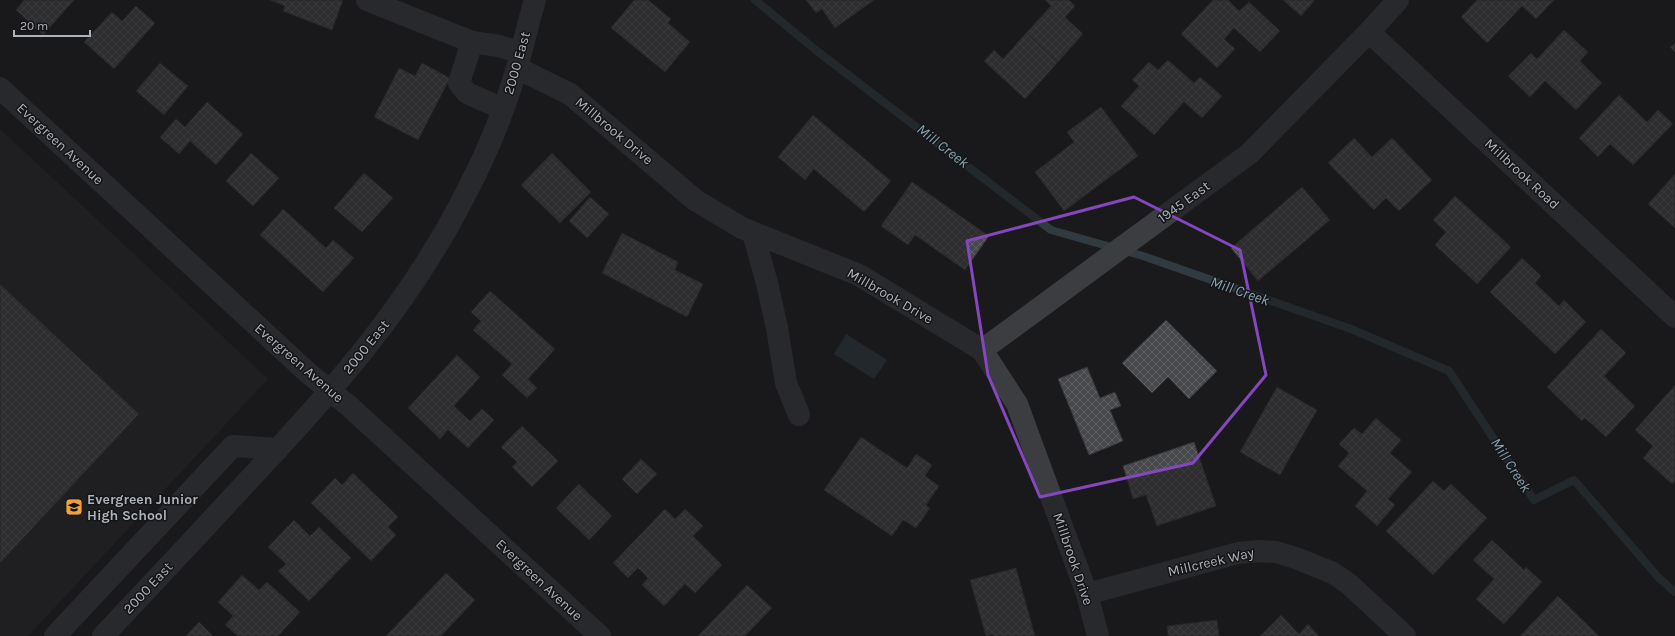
<svg xmlns="http://www.w3.org/2000/svg" width="1675" height="636" font-family="Karla,sans-serif">
  <style>
    .built { fill: #262629 }
    .water { fill: #303b41 }
    .lines { fill: none; stroke-linecap: round; stroke-linejoin: round }
    .stream { stroke: #303b41; stroke-width: 8 }
    .building { fill: url(#building-cross-hatch); stroke: #343538 }
    .minor { stroke: #3b3d41; stroke-width: 22 }
    .marked { fill: none; stroke: #8547be; stroke-width: 3; stroke-linejoin: round }
    .labels { text-anchor: middle; dominant-baseline: central; stroke-width: 3; stroke-linejoin: round; paint-order: stroke }
    .street-label { font-size: 14px; fill: #adb3bc; stroke: #151517 }
    .poi-label { font-size: 14px; font-weight: bold; fill: #adb3bc; stroke: #151517; text-anchor: start }
    .water-label { font-size: 15px; font-style: italic; fill: #85a4b5; stroke: #151517 }
  </style>
  <defs>
    <pattern id="building-cross-hatch" width="8" height="8" patternUnits="userSpaceOnUse"><rect width="8" height="8" fill="#47484c"/><path d="M0 0l8 8M0 8l8-8" fill="none" stroke="#5f6064"/></pattern>
  </defs>
  <rect width="100%" height="100%" fill="#1a1a1c"/>
  <path class="built" d="M0,129L268,379L28,636H0Z"/>
  <path class="water" d="M846,334L887,360L874,379L834,354Z"/>
  <g class="lines">
    <path class="stream" d="M755,0L817,51L1051,230L1143,256L1351,329L1449,371L1534,500L1574,480L1659,578L1675,592"/>
  </g>
  <path class="building" d="M24,0H74L43,35L16,10Z
    M270,0H343L332,30L283,11L285,6Z
    M634,0H648L671,19L668,23L690,42L665,72L611,28Z
    M806,0H874L835,28L822,9L816,13Z
    M1045,0H1069L1075,6L1065,17L1083,34L1058,62L1026,33L1051,6Z
    M1213,0H1228L1239,11L1249,2L1280,31L1260,52L1234,28L1224,39L1235,49L1217,68L1181,34Z
    M1283,0H1315L1301,16Z
    M1477,0H1554L1536,19L1522,6L1487,43L1461,17Z
    M136,6L155,23L114,69L84,42L112,12L122,21Z
    M1564,30L1588,52L1580,61L1602,83L1576,110L1545,81L1530,97L1508,76L1531,53L1537,59Z
    M1026,33L1058,62L1025,99L984,61L994,50L1003,59Z
    M1675,43V52L1670,47Z
    M1168,60L1194,83L1200,77L1222,96L1202,118L1184,102L1154,135L1121,106L1139,86L1132,80L1149,62L1158,70Z
    M160,63L188,86L164,115L136,91Z
    M422,63L450,78L418,140L374,117L399,68L415,76Z
    M1619,95L1647,122L1658,110L1673,124L1633,165L1610,144L1598,157L1579,138Z
    M207,102L243,134L216,165L190,141L179,154L160,137L176,119L185,127Z
    M1101,107L1138,156L1064,211L1035,172L1074,142L1067,132Z
    M813,115L891,181L864,212L814,169L805,180L778,157Z
    M1354,138L1372,157L1392,138L1432,180L1399,211L1386,198L1374,210L1328,163Z
    M251,153L279,178L253,206L226,181Z
    M552,153L591,192L560,223L521,185Z
    M364,173L393,198L362,232L334,208Z
    M1675,174V228L1648,204Z
    M912,182L989,236L965,270L915,235L908,245L881,226Z
    M1302,187L1330,220L1258,281L1231,248Z
    M1455,196L1511,247L1477,284L1435,245L1446,232L1433,220Z
    M590,197L609,214L587,238L569,221Z
    M283,209L326,248L333,240L354,258L323,292L260,235Z
    M622,233L678,262L675,270L703,284L687,317L602,273Z
    M1522,258L1541,276L1535,283L1559,306L1564,300L1586,322L1555,354L1490,292Z
    M0,284L139,414L0,563Z
    M490,291L555,349L528,379L537,388L527,398L502,375L512,364L473,330L481,321L471,312Z
    M1166,320L1217,371L1189,399L1168,377L1152,393L1122,363Z
    M1601,329L1626,353L1604,376L1635,406L1606,437L1585,418L1582,421L1547,387Z
    M457,355L480,377L454,406L470,421L482,409L494,420L468,448L448,430L440,439L408,408Z
    M1087,367L1100,398L1115,392L1121,406L1110,410L1123,441L1089,455L1058,379Z
    M1675,385V481L1672,484L1643,458L1653,446L1635,430Z
    M1277,387L1317,410L1280,475L1240,452Z
    M1376,418L1401,440L1390,453L1412,472L1388,499L1395,505L1377,526L1355,506L1367,491L1338,466L1349,453L1339,444L1354,428L1362,434Z
    M522,426L558,461L532,487L512,467L517,462L501,447Z
    M861,437L907,468L916,454L932,465L925,476L939,486L926,505L930,508L916,528L903,520L892,536L824,490Z
    M1194,442L1216,506L1157,526L1146,495L1133,499L1123,466Z
    M641,459L657,474L637,494L622,479Z
    M353,473L398,517L388,527L396,535L371,561L311,503L335,478L342,485Z
    M1433,481L1444,491L1451,484L1487,518L1433,575L1386,531Z
    M579,484L612,516L589,540L556,508Z
    M665,509L675,519L685,509L703,526L693,536L722,565L695,593L685,584L664,606L642,585L648,578L638,568L628,578L613,563Z
    M294,520L310,536L319,527L351,558L309,601L278,571L286,564L268,547Z
    M1492,540L1524,570L1526,567L1542,582L1504,624L1476,599L1494,579L1473,560Z
    M1016,568L1035,636H993L992,634L986,636L970,580Z
    M446,573L475,600L441,636H386Z
    M242,575L259,590L267,582L300,612L278,636H238L225,625L233,616L218,602Z
    M747,585L772,608L745,636H698Z
    M1558,596L1599,636H1520Z
    M1281,615L1299,634L1308,624L1319,636H1260Z
    M1217,620L1219,636H1168L1167,626Z
    M199,622L213,636H186Z"/>
  <g class="lines">
    <path class="minor" d="M367,0L472,42
      M1369,32L1675,317
      M517,68L570,94L695,200L742,228L859,275L982,350L1017,404L1087,594L1098,636
      M0,88L308,373L349,406L600,636
      M503,109L467,93L459,83L472,42L499,46L521,53
      M753,233L767,283L777,328L786,383L799,415
      M982,350L1249,154L1369,32L1398,0
      M1087,594L1238,553L1260,551L1276,552L1296,558L1333,573L1349,584L1405,636
      M55,636L233,446L278,449
      M103,636C151,585 198,535 245,484C330,394 408,307 465,195C486,155 504,112 517,68C523,46 528,23 535,0"/>
  </g>
  <path d="M0 0H1675V636H0ZM1134,197L1240,250L1266,375L1193,463L1040,497L988,375L967,241Z" fill="#1a1a1c" fill-opacity=".55" fill-rule="evenodd"/>
  <path class="marked" d="M1134,197L1240,250L1266,375L1193,463L1040,497L988,375L967,241Z"/>
  <defs>
    <g id="school-square" transform="scale(0.9)"><rect x="-9" y="-9" width="18" height="18" rx="4" fill="#f0a13e" stroke="#151517"/><path d="M0-5L7-2L0 1L-7-2ZM-4 1L0 2.5L4 1V4Q0 6-4 4Z" fill="#111"/></g>
  </defs>
  <g fill-rule="evenodd">
    <use href="#school-square" x="74" y="507"/>
  </g>
  <g class="labels">
    <g class="street-label">
      <text transform="translate(517 63) rotate(-74)">2000 East</text>
      <text transform="translate(614 131) rotate(40)">Millbrook Drive</text>
      <text transform="translate(60 144) rotate(43)">Evergreen Avenue</text>
      <text transform="translate(1522 174) rotate(43)">Millbrook Road</text>
      <text transform="translate(1184 202) rotate(-36)">1945 East</text>
      <text transform="translate(890 296) rotate(30)">Millbrook Drive</text>
      <text transform="translate(366 347) rotate(-51)">2000 East</text>
      <text transform="translate(299 363) rotate(41)">Evergreen Avenue</text>
      <text transform="translate(1073 559) rotate(71)">Millbrook Drive</text>
      <text transform="translate(1211 562) rotate(-13)">Millcreek Way</text>
      <text transform="translate(539 580) rotate(43)">Evergreen Avenue</text>
      <text transform="translate(148 588) rotate(-47)">2000 East</text>
    </g>
    <g class="poi-label">
      <text x="87" y="499">Evergreen Junior<tspan x="87" dy="16">High School</tspan></text>
    </g>
    <g class="water-label">
      <text transform="translate(943 146) rotate(38)">Mill Creek</text>
      <text transform="translate(1240 291) rotate(19)">Mill Creek</text>
      <text transform="translate(1511 465) rotate(57)">Mill Creek</text>
    </g>
  </g>
  <path d="M14 30v6h76v-6" fill="none" stroke="#adb3bc" stroke-width="2"/>
  <text x="20" y="30" font-size="12" fill="#adb3bc" stroke="#151517" stroke-width="3" paint-order="stroke">20 m</text>
</svg>
